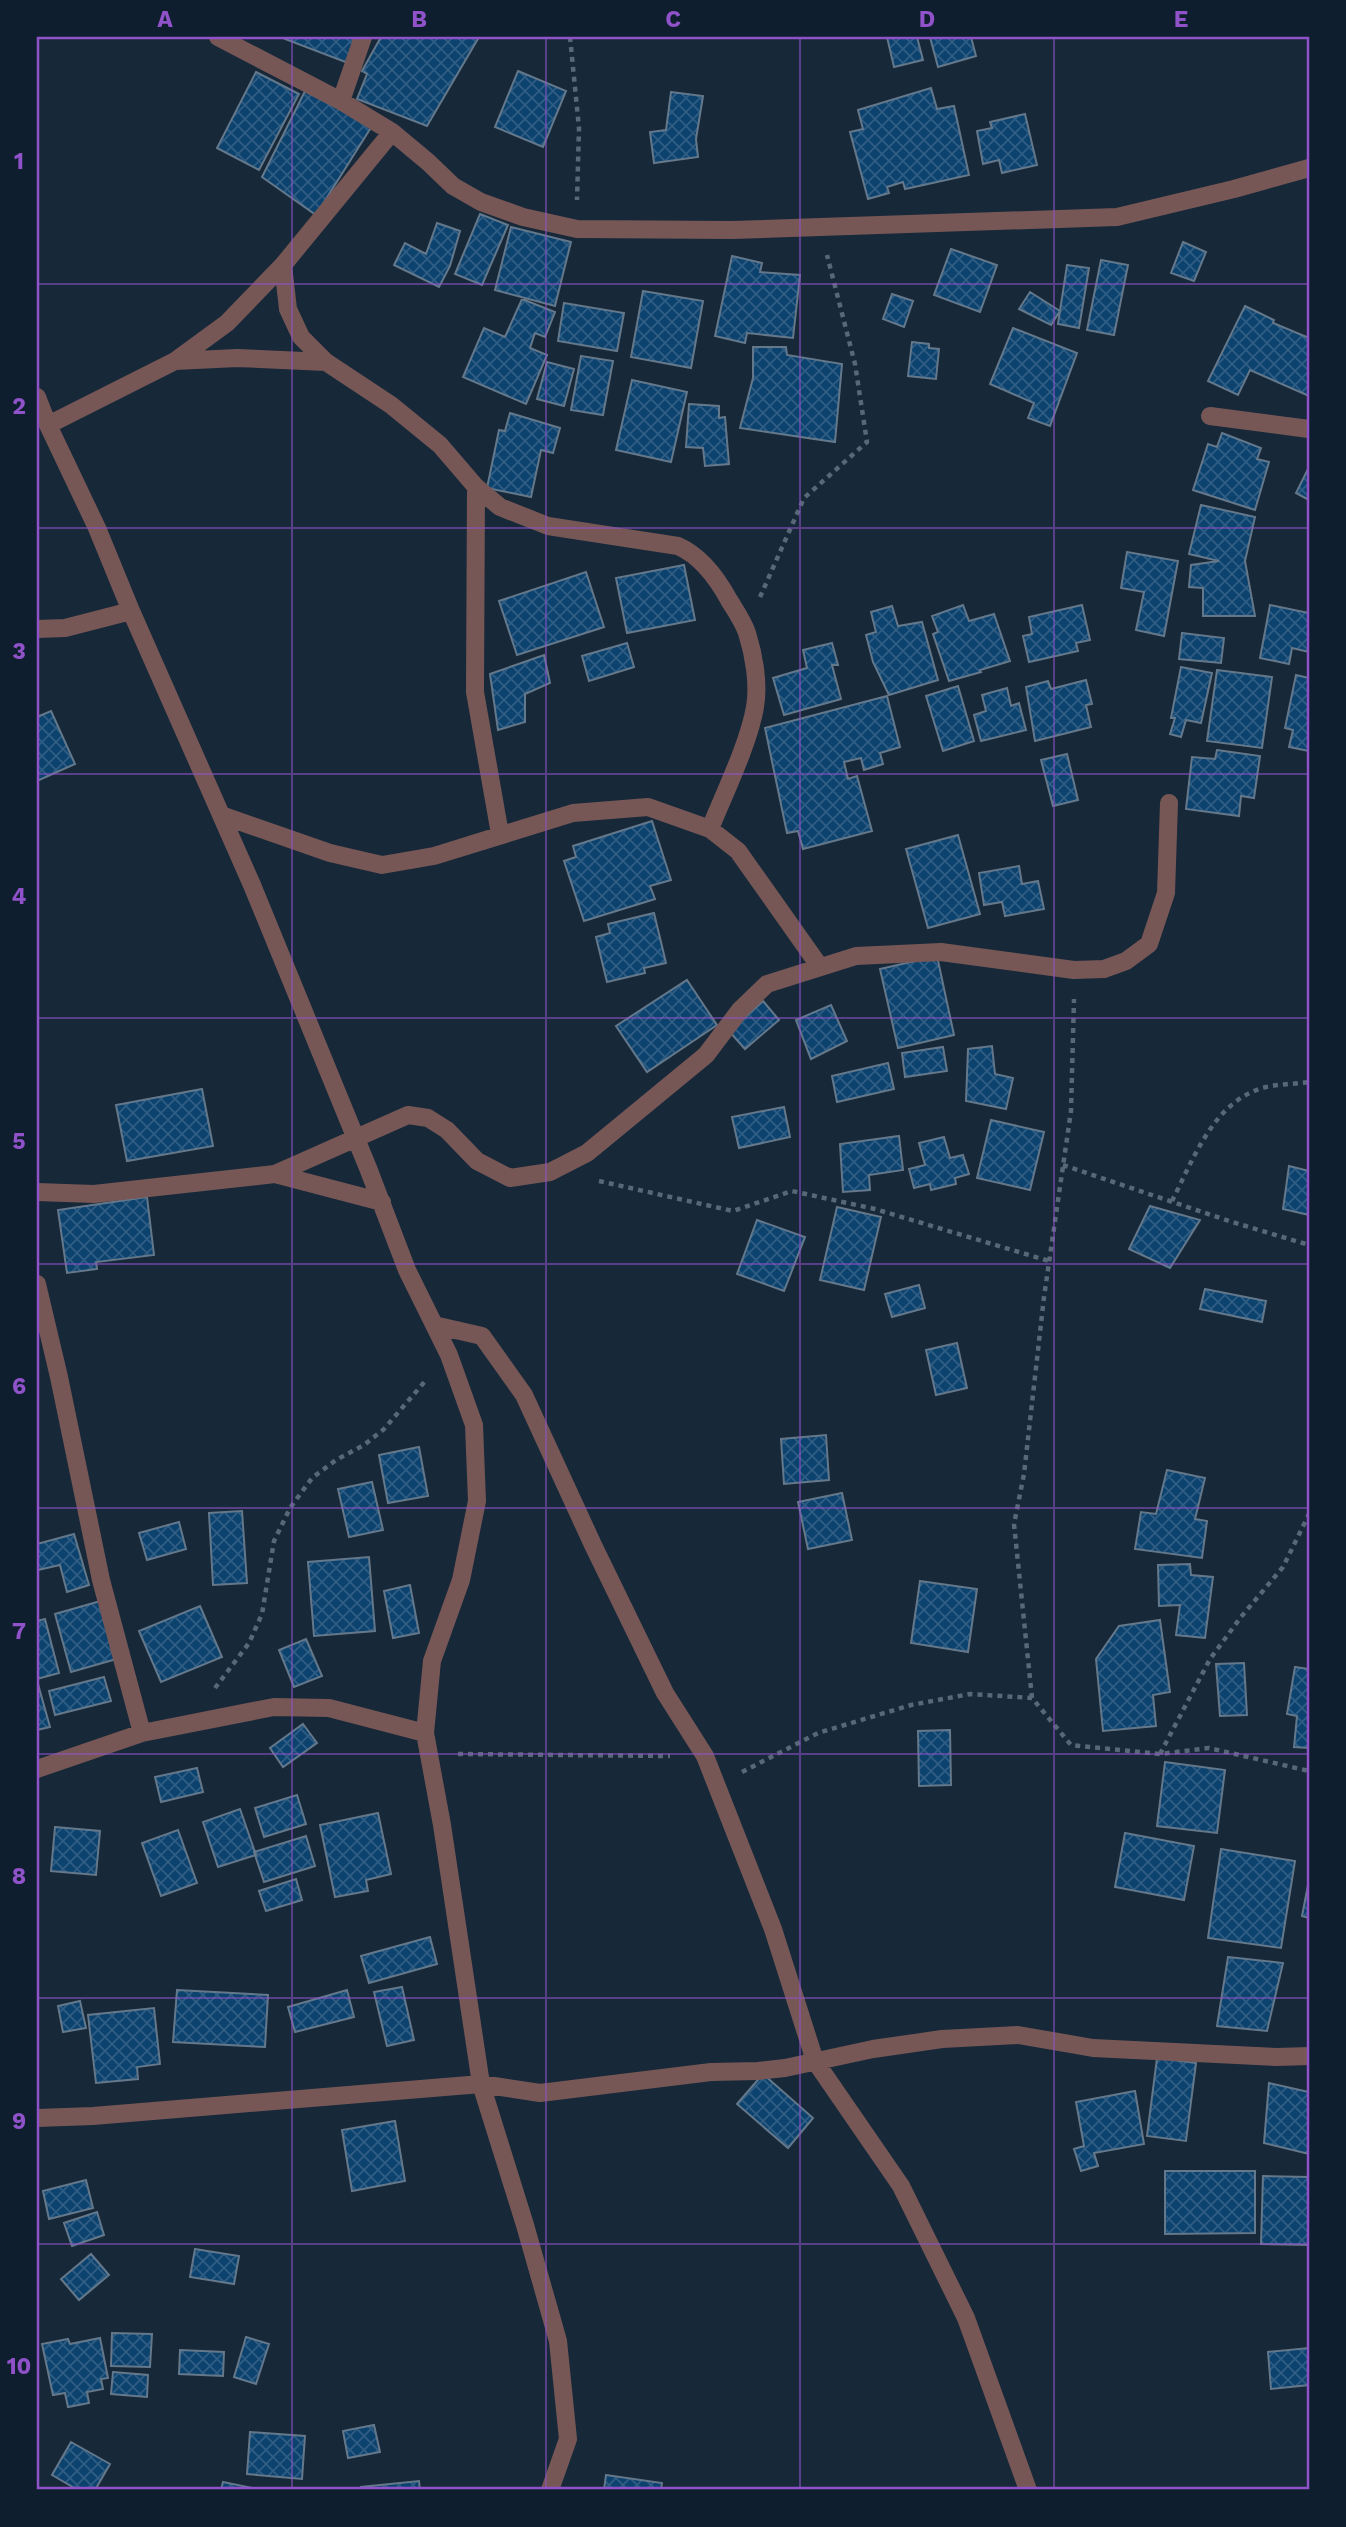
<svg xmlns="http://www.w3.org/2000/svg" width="1346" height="2527" font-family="'Work Sans',sans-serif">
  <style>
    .building { fill: url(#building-cross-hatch); stroke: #64788b; stroke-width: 2 }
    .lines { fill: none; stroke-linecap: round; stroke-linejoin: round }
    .path { stroke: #596877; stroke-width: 4.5; stroke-dasharray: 5 5; stroke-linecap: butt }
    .minor { stroke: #765756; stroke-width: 18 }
    .grid { fill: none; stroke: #8f52c9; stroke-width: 2; stroke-opacity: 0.55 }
    .neatline { fill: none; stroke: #8f52c9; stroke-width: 2.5 }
    .grid-label { font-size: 23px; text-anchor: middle; font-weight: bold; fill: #8f52c9 }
  </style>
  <defs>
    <pattern id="building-cross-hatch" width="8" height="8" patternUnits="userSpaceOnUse" patternTransform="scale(1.75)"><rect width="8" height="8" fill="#0c426e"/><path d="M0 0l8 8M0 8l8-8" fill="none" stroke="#2f5d83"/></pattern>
  </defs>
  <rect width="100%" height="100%" fill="#172839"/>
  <path class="building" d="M286,37H357L348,63L285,39Z
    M381,37H479L427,126L357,99L367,74L362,71Z
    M887,37H917L923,60L894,67Z
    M930,37H971L976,56L938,67Z
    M518,71L566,91L543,147L495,127Z
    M256,72L299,94L259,170L217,148Z
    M931,88L937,109L954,106L969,175L905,189L903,182L887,187L889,193L868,199L850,132L863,129L858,110Z
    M305,91L372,126L316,215L262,177Z
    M671,92L703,96L696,139L698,157L654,163L650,132L666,130Z
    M1025,114L1037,165L1002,173L999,160L983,164L977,131L992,128L990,122Z
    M480,214L508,225L482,285L455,274Z
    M437,223L460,231L450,266L439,287L394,265L405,243L426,254Z
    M511,227L571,242L555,306L495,290Z
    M1183,242L1206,252L1194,281L1171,273Z
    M951,249L997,265L980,312L934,295Z
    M732,256L762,263L760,272L800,275L793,338L747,333L745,343L715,336Z
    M1101,260L1128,265L1114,335L1087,330Z
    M1067,265L1089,268L1079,328L1058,324Z
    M643,291L703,301L691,368L631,357Z
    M1030,292L1060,311L1051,325L1019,309Z
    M892,294L913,301L904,327L883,319Z
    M522,299L555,312L545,337L535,333L530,348L547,355L526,404L463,377L484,328L505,337Z
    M564,303L624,313L617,351L558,341Z
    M1245,306L1274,320L1273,323L1309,338V396L1250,370L1238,395L1208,381Z
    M1013,328L1077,353L1050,426L1028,418L1034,403L990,384Z
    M912,342L929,344V348L939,349L936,379L908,376Z
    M753,347H786L787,355L842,364L835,442L740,428L753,378Z
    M581,356L613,361L603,415L571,410Z
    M547,362L574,369L564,406L537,399Z
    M632,380L687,392L671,462L616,450Z
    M689,404L719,406V418L725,417L729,464L705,466L703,448L686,447Z
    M510,413L560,428L553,453L541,450L531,497L487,488L499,430L505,431Z
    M1222,433L1261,448L1257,459L1269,462L1255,510L1193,490L1208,444L1217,447Z
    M1309,467V500L1296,493Z
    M1201,505L1255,517L1245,561L1255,616H1203V588L1189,587L1191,565L1219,561L1189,554Z
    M1127,552L1178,561L1164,636L1136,630L1144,592L1121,588Z
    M684,565L695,620L627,633L616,578Z
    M586,572L604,627L517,655L499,601Z
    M963,605L969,621L994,614L1010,661L980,670L981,672L949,681L933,634L938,632L932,616Z
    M1082,605L1090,640L1076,643L1078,651L1029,662L1023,636L1032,634L1029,617Z
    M1270,605L1309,613V652L1292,648L1289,664L1260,658Z
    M892,606L898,626L922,622L938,680L889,695L873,662L866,635L876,632L871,612Z
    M1182,633L1224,638L1221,663L1179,659Z
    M627,643L634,667L589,681L582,656Z
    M832,643L838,665H832L841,699L784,715L773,678L807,668L803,650Z
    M544,655L550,683L525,694V722L498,730L490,674Z
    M1181,667L1212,673L1201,723L1186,720L1181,737L1170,734L1175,718H1171Z
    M1217,670L1272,677L1262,748L1207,741Z
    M1296,675L1309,678V751L1289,747L1293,730L1285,728Z
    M1086,680L1092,704L1086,705L1091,727L1035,741L1026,687L1048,681L1051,689Z
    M958,686L974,741L943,751L926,696Z
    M1007,688L1011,706L1019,703L1026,730L981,741L974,715L986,711L982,695Z
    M887,696L900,747L880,753L883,764L864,770L861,758L844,762L848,779L857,776L872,831L803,849L798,831L787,833L765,728Z
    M51,711L75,764L37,781V717Z
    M1217,750L1260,756L1254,798L1241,796L1239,816L1186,809L1192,757L1215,759Z
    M1067,754L1078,800L1053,806L1041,760Z
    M652,821L671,880L650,886L655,899L584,921L564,861L576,857L573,846Z
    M958,835L980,914L928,928L906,849Z
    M1019,866L1022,884L1038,881L1044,909L1005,916L1002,902L984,905L979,873Z
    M654,913L666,963L644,968L645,973L607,982L596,937L610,933L608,924Z
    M937,956L954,1035L898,1048L880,969Z
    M687,980L717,1025L647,1072L616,1026Z
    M763,1001L779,1020L745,1049L729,1031Z
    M831,1005L847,1041L811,1059L796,1020Z
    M992,1046L995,1074L1013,1078L1006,1109L966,1101L968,1049Z
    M943,1047L947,1071L905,1077L902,1053Z
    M888,1063L894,1089L837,1102L832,1076Z
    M202,1089L213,1146L127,1161L116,1105Z
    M784,1107L790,1137L739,1148L732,1117Z
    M991,1120L1044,1132L1030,1190L977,1178Z
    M899,1136L903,1170L869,1175L870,1190L843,1192L840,1144Z
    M944,1137L950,1158L963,1155L969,1174L955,1178L956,1184L931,1190L930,1184L914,1188L909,1169L925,1165L919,1143Z
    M1289,1166L1309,1171V1215L1283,1209Z
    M147,1197L154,1255L96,1262L97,1269L67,1273L58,1210Z
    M1150,1206L1200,1220L1170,1268L1129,1249Z
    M837,1207L881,1217L864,1290L820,1280Z
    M757,1220L805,1237L784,1291L737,1274Z
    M919,1285L925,1308L892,1317L885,1294Z
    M1205,1289L1266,1301L1262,1322L1200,1309Z
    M957,1343L967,1388L936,1395L926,1350Z
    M826,1435L829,1480L784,1484L781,1439Z
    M419,1447L428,1496L388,1503L379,1455Z
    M1167,1470L1205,1478L1195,1519L1207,1521L1202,1558L1135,1549L1141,1512L1156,1514Z
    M372,1482L383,1530L349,1537L338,1489Z
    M842,1493L852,1540L808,1549L798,1502Z
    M242,1511L247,1583L213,1585L209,1513Z
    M179,1522L186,1549L147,1560L139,1533Z
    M74,1534L89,1585L67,1592L60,1565L38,1570L37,1544Z
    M369,1557L375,1631L314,1636L308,1562Z
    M1190,1564L1191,1575L1213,1577L1205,1638L1176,1635L1180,1605L1159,1606L1158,1565Z
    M920,1581L977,1589L968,1652L911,1643Z
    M410,1585L419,1633L393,1638L384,1591Z
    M104,1600L120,1658L71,1672L55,1614Z
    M200,1606L222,1657L161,1682L139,1631Z
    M45,1619L59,1673L37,1679V1621Z
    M1160,1620L1170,1692L1153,1695L1156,1726L1103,1731L1096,1659L1119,1626Z
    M306,1639L322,1676L294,1687L279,1650Z
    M1244,1663L1247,1715L1220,1716L1216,1664Z
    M1295,1667L1309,1669V1748L1294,1747L1297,1716L1287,1714Z
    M104,1677L111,1701L55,1715L49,1691Z
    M38,1684L50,1727L37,1730V1685Z
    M303,1724L317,1743L283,1767L270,1748Z
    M950,1730L951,1785L919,1786L918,1731Z
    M1165,1762L1225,1770L1217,1833L1157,1826Z
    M197,1768L203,1792L161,1802L155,1777Z
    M297,1795L306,1824L264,1837L255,1808Z
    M240,1809L256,1855L218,1867L203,1822Z
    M378,1813L391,1874L366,1880L368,1891L335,1897L320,1825Z
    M55,1827L100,1831L96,1875L51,1871Z
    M178,1830L197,1883L161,1896L142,1843Z
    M1125,1833L1194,1846L1184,1900L1115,1887Z
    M306,1836L315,1866L264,1882L254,1852Z
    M1221,1849L1295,1861L1281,1948L1208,1938Z
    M296,1879L302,1900L266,1911L259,1891Z
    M1309,1880V1918L1302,1916Z
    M430,1937L437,1964L369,1983L361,1956Z
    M1228,1957L1283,1963L1267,2031L1217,2026Z
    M402,1987L414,2040L387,2046L374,1992Z
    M177,1990L268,1995L265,2047L173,2042Z
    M347,1990L354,2017L295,2032L288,2007Z
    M80,2001L86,2028L63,2032L58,2006Z
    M154,2008L160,2064L137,2067L138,2079L96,2083L88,2015Z
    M1157,2058L1196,2063L1186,2141L1147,2136Z
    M763,2074L813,2118L788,2148L737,2104Z
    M1269,2083L1309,2092V2154L1264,2143Z
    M1135,2091L1144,2144L1094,2153L1098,2166L1081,2171L1074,2149L1084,2146L1076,2102Z
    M395,2121L405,2181L352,2191L342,2130Z
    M1165,2171H1255V2233L1165,2234Z
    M1263,2176L1309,2177V2245L1261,2244Z
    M86,2180L93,2208L49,2219L43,2191Z
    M97,2212L104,2235L72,2246L64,2223Z
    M195,2249L239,2256L234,2284L190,2277Z
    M91,2254L109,2275L79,2300L61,2279Z
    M112,2333L152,2334L150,2367L111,2366Z
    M246,2337L269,2344L256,2384L234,2377Z
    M100,2338L108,2378L101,2379L103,2389L87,2392L89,2403L68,2407L65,2393L53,2395L42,2344L68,2339L70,2344Z
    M1309,2348V2385L1271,2389L1268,2352Z
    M180,2350L224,2352L223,2376L179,2374Z
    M113,2372L148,2375L147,2397L111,2394Z
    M374,2425L380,2452L348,2458L343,2431Z
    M250,2432L305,2436L302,2479L247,2474Z
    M71,2442L110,2464L95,2490H78L52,2475Z
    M606,2475L662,2483L661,2490H604Z
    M419,2481L420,2490H361V2487Z
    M223,2482L262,2490H221Z"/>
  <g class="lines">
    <path class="path" d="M570,37L579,128L577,200
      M760,597L804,498L867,442L855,364L827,255
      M1063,1165L1229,1221L1309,1245
      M599,1181L733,1211L792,1191L875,1209L1049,1261
      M1172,1201C1194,1158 1214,1100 1266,1087C1280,1084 1295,1084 1309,1082
      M215,1688L249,1643L262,1614L274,1541L290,1508L312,1478L336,1460L364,1445L384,1429L427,1379
      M1032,1698L1014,1524L1024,1474L1044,1297L1071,1111L1074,999
      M458,1754L670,1756
      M1160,1754L1210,1659L1241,1617L1283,1567L1309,1514
      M742,1772L818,1733L911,1705L970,1694L1032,1698L1071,1745L1160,1754L1209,1748L1309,1771"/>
    <path class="minor" d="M218,37L341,101L392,132L428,162L453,186L481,202L523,217L577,229L732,230L1117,217L1234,189L1309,168
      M341,101L363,37
      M283,265L288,309L301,337L326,362L391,405L440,445L476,487L500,507L548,526L678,546C701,556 717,578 729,600C735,610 743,621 747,633C754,655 759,684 755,707C749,743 724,794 710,829
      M175,361L237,358L326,362
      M37,397L48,425L97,528L131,611L252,885L368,1168L407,1270L449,1355L474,1425L477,1501L461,1580L432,1661L425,1733L442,1825L481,2084L525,2225L558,2341L568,2439L550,2490
      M1210,416L1309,429
      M48,425L175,361L227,323L283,265L392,132
      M476,487L475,692L500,834
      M37,629L65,628L131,611
      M221,815L330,853L382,865L434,856L573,813L648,807L710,829L738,851L820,967
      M275,1174L382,1202
      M37,1192L94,1194L275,1174L408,1115L428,1118L447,1130L477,1161L510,1178L550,1172L587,1153L706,1055L740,1010L767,984L856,956L941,952L1074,970L1104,969L1126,961L1149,944L1166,893L1169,803
      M37,1284L59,1377L101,1580L142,1733
      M434,1325L482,1336L524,1395L593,1545L665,1693L705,1756L773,1929L815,2061L901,2186L966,2318L1028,2490
      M37,1769L142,1733L274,1707L329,1708L425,1733
      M37,2118L93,2116L481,2084L540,2093L711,2072L758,2071L785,2068L873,2049L942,2039L1018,2035L1093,2048L1277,2057L1309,2056"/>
  </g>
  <path class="grid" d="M292,37V2490M546,37V2490M800,37V2490M1054,37V2490M37,284H1309M37,528H1309M37,774H1309M37,1018H1309M37,1264H1309M37,1508H1309M37,1754H1309M37,1998H1309M37,2244H1309"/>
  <rect width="1346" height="2527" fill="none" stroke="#0e1e2e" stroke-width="77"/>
  <rect x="38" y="38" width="1270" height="2450" class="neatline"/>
  <g class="grid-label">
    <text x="165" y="27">A</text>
    <text x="419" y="27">B</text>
    <text x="673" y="27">C</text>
    <text x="927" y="27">D</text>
    <text x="1181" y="27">E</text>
    <text x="19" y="169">1</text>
    <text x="19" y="414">2</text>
    <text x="19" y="659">3</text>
    <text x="19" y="904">4</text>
    <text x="19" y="1149">5</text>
    <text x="19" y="1394">6</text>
    <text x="19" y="1639">7</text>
    <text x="19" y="1884">8</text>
    <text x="19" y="2129">9</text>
    <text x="19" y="2374">10</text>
  </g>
</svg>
